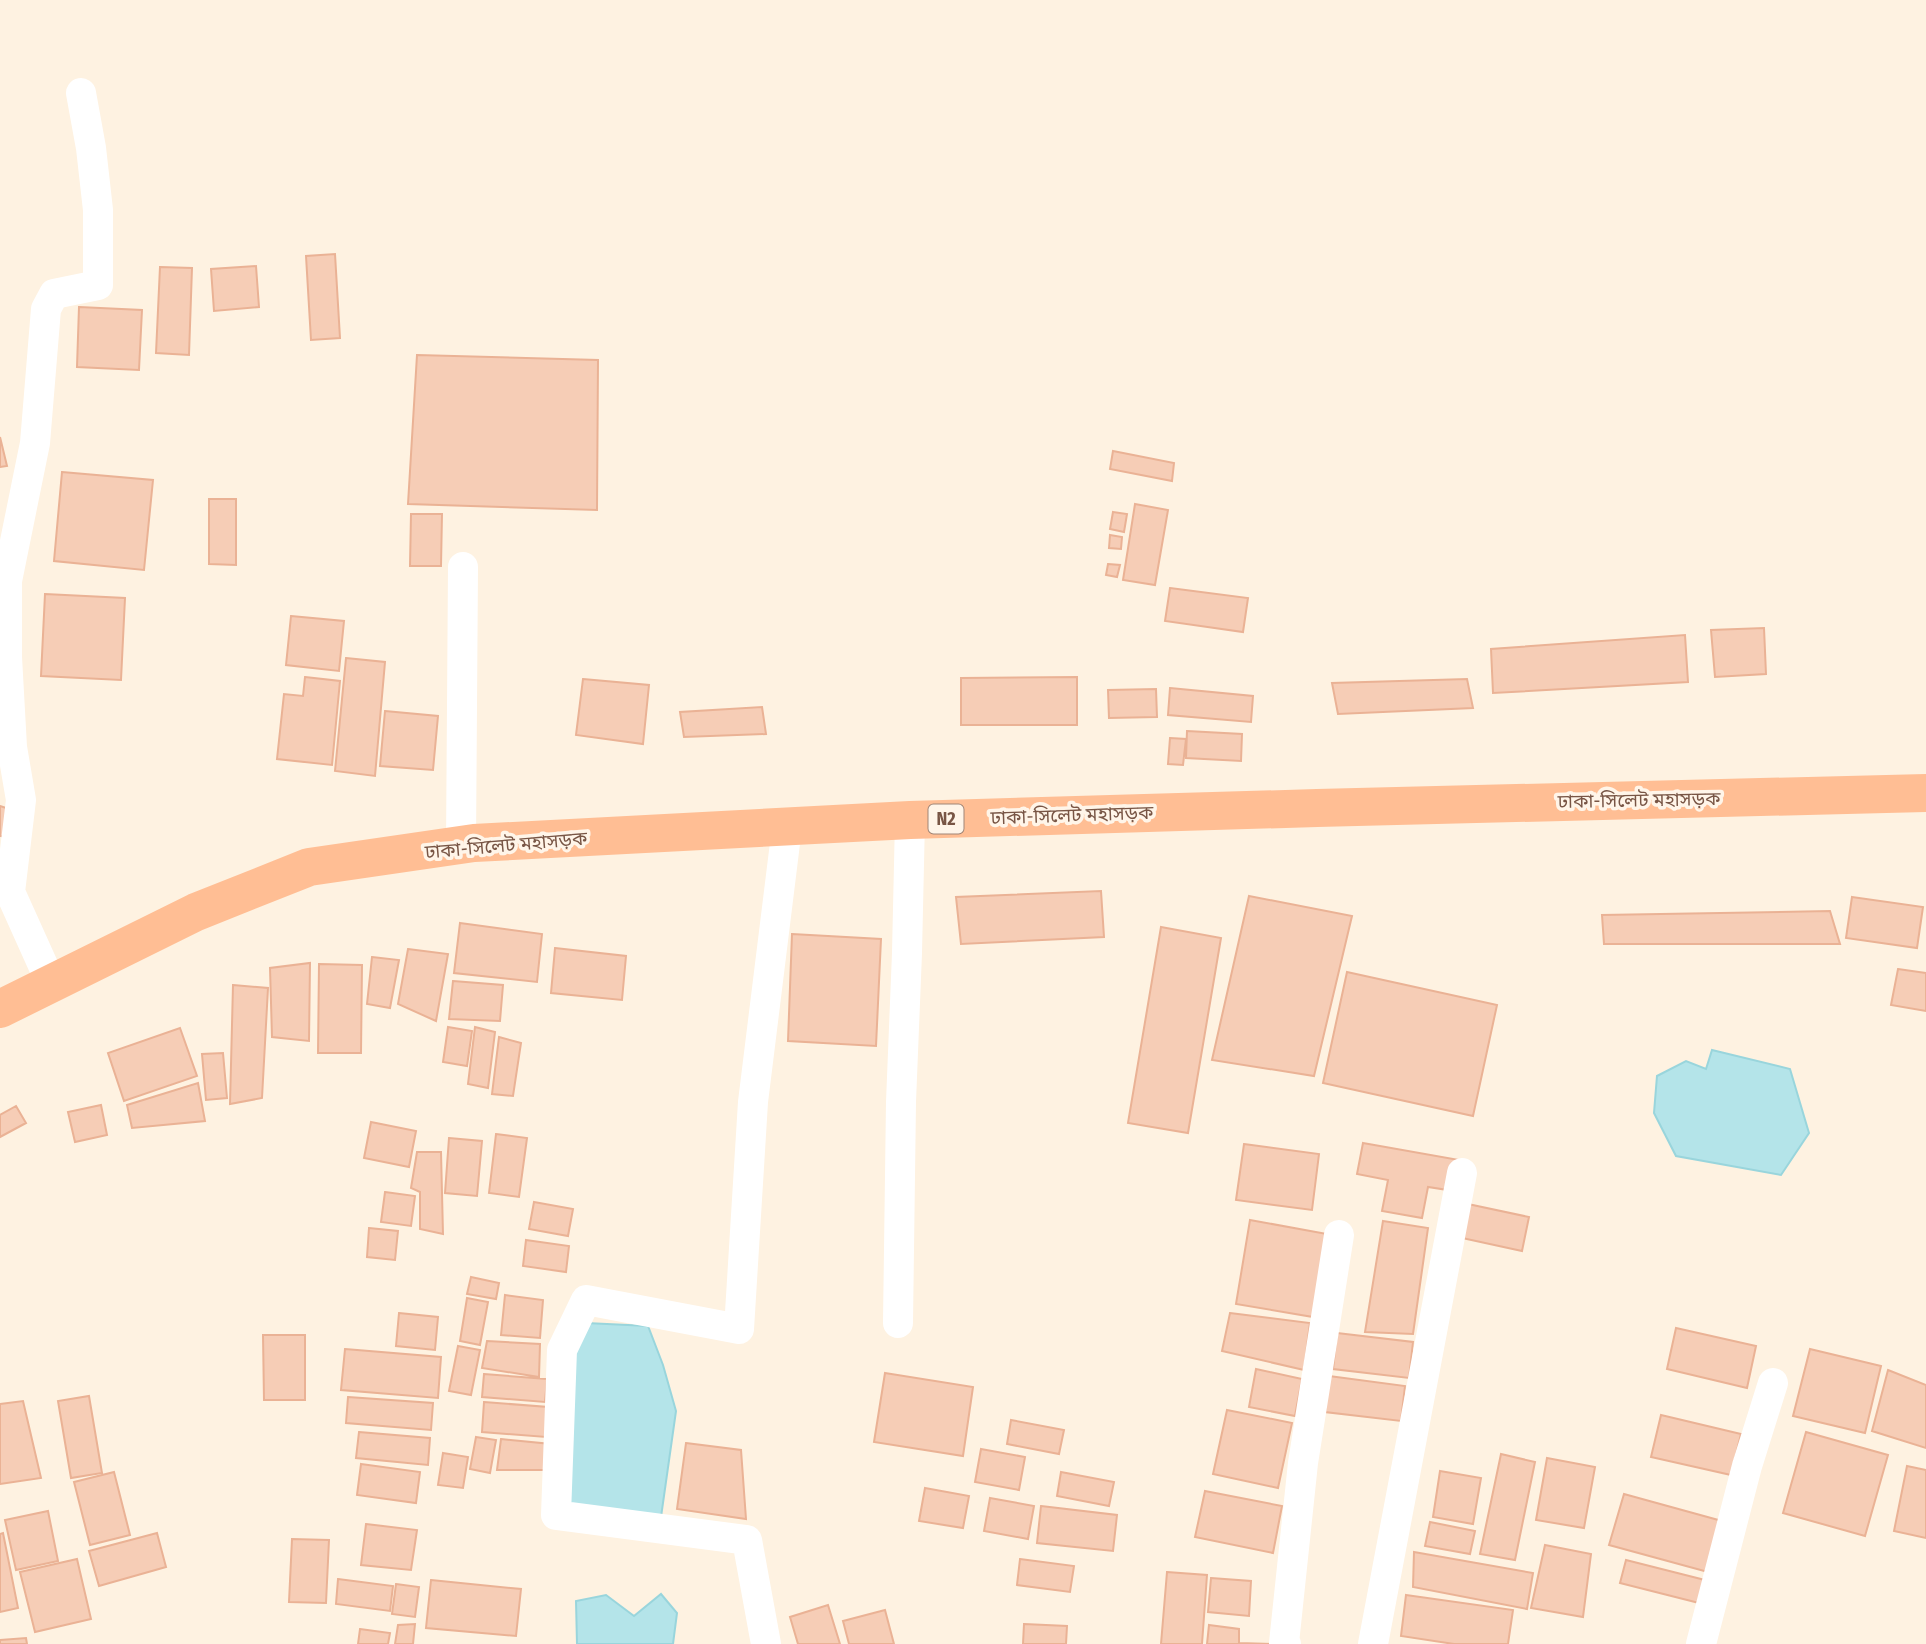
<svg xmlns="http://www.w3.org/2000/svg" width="1926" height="1644" font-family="'Fira Sans Condensed','Noto Sans Bengali',sans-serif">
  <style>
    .water { fill: #b4e4e9; stroke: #99d5dc; stroke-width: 2 }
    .building { fill: #f6cdb6; stroke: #eab295; stroke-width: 2 }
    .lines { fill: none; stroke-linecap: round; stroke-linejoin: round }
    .minor { stroke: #fff; stroke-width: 30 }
    .trunk { stroke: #ffbe94; stroke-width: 38 }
    .labels { text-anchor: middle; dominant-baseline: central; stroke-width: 7; stroke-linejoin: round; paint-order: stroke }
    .shield { fill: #fff5e9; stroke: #a08576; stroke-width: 2 }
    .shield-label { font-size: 18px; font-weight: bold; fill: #785545 }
    .street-label { font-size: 19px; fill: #785545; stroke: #fff5e9 }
  </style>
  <rect width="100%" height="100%" fill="#fef2e1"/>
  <path class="water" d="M1712,1050L1790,1069L1809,1133L1781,1175L1676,1156L1654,1113L1657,1076L1686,1061L1706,1069Z
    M586,1323L648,1326L663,1365L676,1411L660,1524L567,1510L571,1346Z
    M661,1594L677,1613L673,1644H577L576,1601L606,1595L634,1616Z"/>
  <path class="building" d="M335,254L340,338L311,340L306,256Z
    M256,266L259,307L214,311L211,269Z
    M160,267L192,268L189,355L156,353Z
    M79,307L142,310L139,370L77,367Z
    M417,355L598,360L597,510L408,504Z
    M0,437L7,466L0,467Z
    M1113,451L1174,463L1172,481L1110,469Z
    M62,472L153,480L144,570L54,561Z
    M209,499H236V565L209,564Z
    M1135,504L1168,510L1155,585L1123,580Z
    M1113,512L1127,514L1124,532L1110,529Z
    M411,514H442L441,566H410Z
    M1110,535L1122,537L1121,549L1109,548Z
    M1108,564L1120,565L1117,577L1106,575Z
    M1170,588L1248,598L1243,632L1165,621Z
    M45,594L125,598L121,680L41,676Z
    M291,616L344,621L339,671L286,665Z
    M1764,628L1766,674L1715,677L1711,630Z
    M1685,635L1688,682L1493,693L1491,649Z
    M346,658L385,662L375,776L335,771Z
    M305,677L340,681L332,765L277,759L284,694L303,696Z
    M1077,677V725H961V678Z
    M583,679L649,685L643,744L576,735Z
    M1467,679L1473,708L1338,714L1332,683Z
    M1170,688L1253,696L1251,722L1168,715Z
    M1156,689L1157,717L1109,718L1108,690Z
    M762,707L766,734L684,737L680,712Z
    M385,711L438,716L433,770L380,766Z
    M1187,731L1242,734L1241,761L1186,758Z
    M1170,738L1186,739L1183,765L1168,764Z
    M0,806L12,810L10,837L0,836Z
    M1101,891L1104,937L961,944L956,897Z
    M1249,896L1352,916L1314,1076L1212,1060Z
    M1852,897L1923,907L1917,948L1846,938Z
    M1830,911L1840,944H1604L1602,915Z
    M460,923L542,934L537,982L454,973Z
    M1161,927L1221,938L1188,1133L1128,1123Z
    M792,934L881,939L876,1046L788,1041Z
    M555,948L626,956L622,1000L551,993Z
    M408,949L448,954L436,1021L398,1004Z
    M372,957L399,960L390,1008L367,1004Z
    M310,963L309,1041L272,1037L270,968Z
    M319,964L362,965L361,1053H318Z
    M1898,969L1926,973V1011L1891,1005Z
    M1347,972L1497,1005L1473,1116L1323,1083Z
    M453,981L503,985L500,1021L449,1019Z
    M233,985L268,988L262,1098L230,1104Z
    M448,1027L472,1031L467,1066L443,1062Z
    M475,1027L495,1032L488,1088L468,1084Z
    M180,1028L197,1076L124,1101L108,1053Z
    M499,1037L521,1043L513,1096L492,1094Z
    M223,1053L227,1098L206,1100L202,1054Z
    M198,1083L205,1121L132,1128L127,1105Z
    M101,1105L107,1135L75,1142L68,1112Z
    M16,1106L26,1123L0,1137V1115Z
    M371,1122L416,1131L409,1167L364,1158Z
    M496,1134L527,1138L519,1197L489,1193Z
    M449,1138L482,1141L477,1196L445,1193Z
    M1363,1143L1459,1160L1454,1191L1428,1187L1422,1218L1382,1211L1388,1180L1357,1174Z
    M1244,1144L1319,1154L1312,1210L1236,1200Z
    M417,1152H441L443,1234L420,1229V1192L411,1188Z
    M385,1192L415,1196L411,1226L381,1222Z
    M534,1202L573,1209L568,1236L529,1229Z
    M1468,1204L1529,1217L1522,1251L1462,1238Z
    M1250,1220L1327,1234L1313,1317L1236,1304Z
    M1383,1221L1428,1228L1413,1334L1365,1332Z
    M369,1228L398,1231L395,1260L367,1257Z
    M526,1240L569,1246L566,1272L523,1266Z
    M471,1277L499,1283L496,1299L467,1294Z
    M505,1295L543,1300L540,1338L501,1335Z
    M467,1298L488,1302L480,1345L460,1341Z
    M399,1313L438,1317L435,1350L396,1346Z
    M1230,1313L1310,1323L1304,1370L1222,1351Z
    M1676,1328L1756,1346L1747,1388L1667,1369Z
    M1337,1333L1413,1342L1409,1378L1333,1369Z
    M263,1335H305V1400H264Z
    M487,1341L540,1344L539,1377L482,1368Z
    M458,1346L480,1350L471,1395L449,1391Z
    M345,1349L441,1357L438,1398L341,1390Z
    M1810,1349L1881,1366L1865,1433L1793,1416Z
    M1256,1369L1302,1379L1295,1416L1249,1407Z
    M1888,1370L1926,1385V1448L1872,1431Z
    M885,1373L973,1387L963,1456L874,1442Z
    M484,1374L547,1379L545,1402L482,1397Z
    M1329,1376L1405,1386L1401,1421L1325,1412Z
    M89,1396L102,1473L71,1478L58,1401Z
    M348,1397L433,1403L431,1430L346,1423Z
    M23,1401L41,1478L0,1484V1404Z
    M484,1402L548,1407L546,1437L482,1432Z
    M1227,1410L1292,1423L1278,1488L1213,1474Z
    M1661,1415L1741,1434L1731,1475L1651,1457Z
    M1011,1420L1064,1430L1059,1454L1007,1444Z
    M359,1432L430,1438L428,1465L356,1458Z
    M1806,1432L1888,1455L1865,1536L1783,1513Z
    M476,1437L496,1440L490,1473L470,1469Z
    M501,1439L551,1444L550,1470H497Z
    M686,1443L741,1450L746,1519L677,1509Z
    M981,1449L1025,1457L1019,1490L975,1482Z
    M443,1453L468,1457L463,1488L438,1485Z
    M1501,1454L1535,1462L1515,1560L1480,1554Z
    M1547,1458L1595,1467L1584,1528L1536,1520Z
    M361,1464L420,1472L416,1503L357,1495Z
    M1907,1466L1926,1470V1538L1894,1531Z
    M1440,1471L1481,1478L1473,1524L1433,1517Z
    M114,1472L130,1535L90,1545L74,1482Z
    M1061,1472L1114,1482L1109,1506L1057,1496Z
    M925,1488L969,1496L963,1528L919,1521Z
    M1205,1491L1282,1506L1273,1553L1195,1537Z
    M1624,1494L1722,1521L1708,1572L1609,1545Z
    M990,1498L1034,1506L1028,1539L984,1531Z
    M1041,1506L1117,1515L1113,1551L1037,1543Z
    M48,1511L58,1561L16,1570L5,1520Z
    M1430,1522L1475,1531L1470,1554L1425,1546Z
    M366,1524L417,1530L411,1570L361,1565Z
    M3,1533L18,1608L0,1612V1534Z
    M157,1533L166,1567L99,1586L89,1551Z
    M292,1539L329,1540L326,1603L289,1602Z
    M1545,1545L1591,1554L1583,1617L1531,1608Z
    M1414,1552L1533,1573L1527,1609L1413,1587Z
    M77,1559L91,1619L35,1632L20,1572Z
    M1020,1559L1074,1566L1070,1592L1017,1585Z
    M1626,1560L1705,1580L1699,1603L1620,1583Z
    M1167,1572L1207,1575L1202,1644H1161Z
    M1211,1578L1251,1581L1249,1616L1208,1612Z
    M338,1579L393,1586L390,1611L336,1604Z
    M431,1580L521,1589L516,1636L426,1628Z
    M396,1584L419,1587L415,1617L392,1614Z
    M1406,1595L1513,1610L1508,1644H1454L1401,1636Z
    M828,1605L840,1644H798L790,1617Z
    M885,1610L894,1644H849L843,1621Z
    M415,1624L413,1644H395L398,1625Z
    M1024,1624L1067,1626L1066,1644H1023Z
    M1209,1625L1239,1629V1643L1275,1644H1207Z
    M360,1629L390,1633L388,1644H358Z
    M26,1638L27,1644H0V1640Z"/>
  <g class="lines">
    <path class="minor" d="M461,845L463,567
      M51,983L10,892L21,800L12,747L7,657V581L35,443L46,309L54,294L98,285V210L91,148L81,93
      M898,1323L901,1102L907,953L910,820
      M766,1644L747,1540L556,1515L562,1350L586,1300L739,1329L753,1102L787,827
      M1286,1644L1284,1643L1303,1463L1339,1235
      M1373,1644L1462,1173
      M1701,1644L1747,1466L1773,1383"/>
    <path class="trunk" d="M0,1009L196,912L309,867L474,843L910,820L1317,808L1926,793"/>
  </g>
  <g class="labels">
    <rect class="shield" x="928.5" y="804.5" width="35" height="29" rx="5"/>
    <g class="shield-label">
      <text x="946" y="819">N2</text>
    </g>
    <g class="street-label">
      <text transform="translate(1639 800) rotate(-1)">ঢাকা-সিলেট মহাসড়ক</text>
      <text transform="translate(1072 815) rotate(-2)">ঢাকা-সিলেট মহাসড়ক</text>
      <text transform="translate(506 845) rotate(-5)">ঢাকা-সিলেট মহাসড়ক</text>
    </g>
  </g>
</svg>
